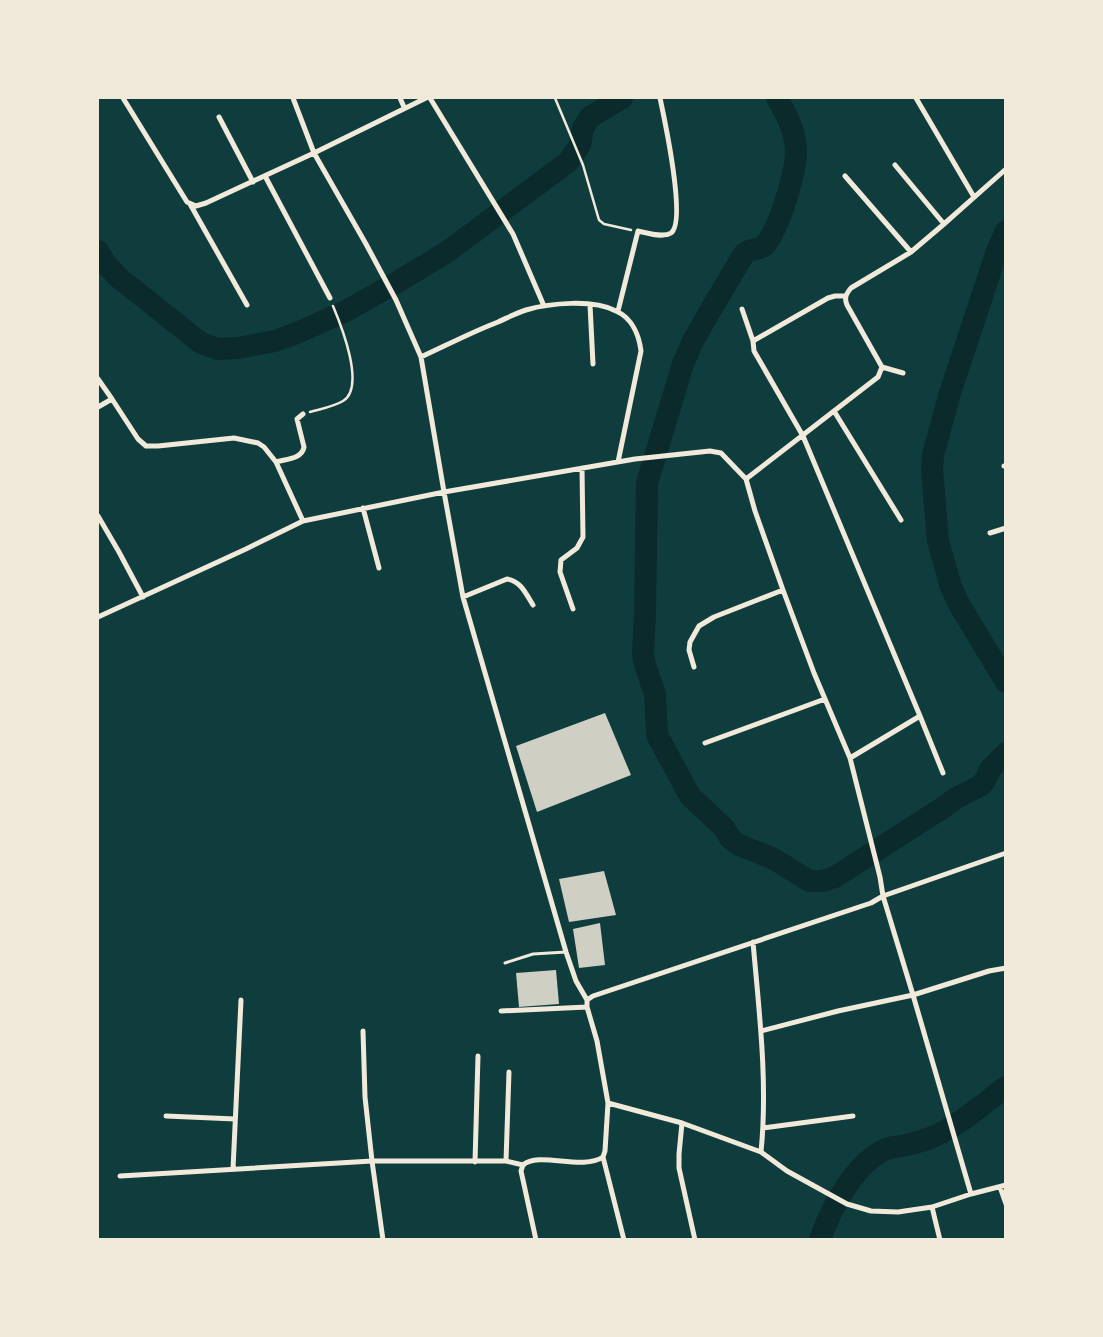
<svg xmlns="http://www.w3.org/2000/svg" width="1103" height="1337" font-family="'Varela Round',sans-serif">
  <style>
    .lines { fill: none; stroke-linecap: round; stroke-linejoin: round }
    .river { stroke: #0a2a2b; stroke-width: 22 }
    .building { fill: #cfcfc3 }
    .path { stroke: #f1e9da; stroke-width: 2.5 }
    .service { stroke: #f1e9da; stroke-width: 3 }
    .minor { stroke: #f1e9da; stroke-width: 5 }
  </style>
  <rect width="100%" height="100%" fill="#0f3d3e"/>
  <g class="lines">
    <path class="river" d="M777,98C786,113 796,133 796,151C796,173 779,229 765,245C759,251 751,247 744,254L710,311L693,341L683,364L647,483L645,613L643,654L645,665L655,694L657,735L690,796L724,828L730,838L739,845L774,859L809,881H823L835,877L944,807L956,798L980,786L984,782L991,768L1006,753
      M1006,231L997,251L950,393L933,455L932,469L938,541L951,587L960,606L1006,682
      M98,251L106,264L119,278L201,343L218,349L238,348L275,341L297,333L346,311L399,281L447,252L568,162L580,145L583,128L590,117L622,98
      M820,1240C831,1208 854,1164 886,1149C891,1147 896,1147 901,1146C913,1144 926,1140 937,1135C962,1123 984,1103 1006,1087"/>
  </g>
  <path class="building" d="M605,713L631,775L537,812L516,746Z
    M604,871L616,915L569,922L559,879Z
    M600,923L605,965L579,968L573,929Z
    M556,970L559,1004L519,1007L516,973Z"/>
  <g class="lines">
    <path class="path" d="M555,98L583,165L599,220L604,224L631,230
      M310,412C320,409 333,407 343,401C366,387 341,325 333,306"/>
    <path class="service" d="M505,963L533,954L566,952"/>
    <path class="minor" d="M123,98L187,202L196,206L206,203L314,153L426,98
      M293,98L314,153L366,244L396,300L421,357L444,492L463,597L566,952L576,981L587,1000
      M400,98L404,107
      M430,98L513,234L544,306
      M916,98L974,197
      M219,117L253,182
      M895,165L944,224
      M265,176L330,298
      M845,176L911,252
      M190,204L247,305
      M590,305L593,364
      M742,309L753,341L754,351L803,436L920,716L850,758
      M618,311L638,231C647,233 663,238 671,233C687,222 664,117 660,98
      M753,341L828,298L835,296H846
      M421,357C447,345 472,332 498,322C507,318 516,313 526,310C550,303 593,299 616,311C632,318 639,335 641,351L618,462
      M882,367L903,373
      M98,379L112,399
      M98,407L112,399L138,439L146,446H158L234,438L258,443L264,447L276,462L303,521
      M834,411L901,520
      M276,462C286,459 302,459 304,447L297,419L303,414
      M1004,466H1006
      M363,508L379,568
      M98,516L119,552L143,597
      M990,533L1006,528
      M463,597L507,579C521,581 526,594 533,605
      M573,609L560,572L561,560L577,548L583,537L582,468
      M98,617L246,549L303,521L444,492L635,459L710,451L721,453L746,479
      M694,667L689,650L690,642L699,626L714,617L783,590
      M920,716L943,773
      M705,743L825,699
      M753,942C759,1011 768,1082 761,1152
      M501,1011L587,1007
      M363,1031L365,1097L372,1161L383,1240
      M761,1031L838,1011L913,995L883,896L1006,853
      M608,1103L682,1123L761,1152L787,1171L847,1204L871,1211L898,1212L932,1207L971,1194L1006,1185
      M166,1116L235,1119
      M682,1123L679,1154V1168L695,1240
      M763,1128L853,1116
      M603,1157L624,1240
      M506,1161L509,1072
      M475,1162L478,1056
      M233,1169L241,1000
      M120,1176L372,1161H506L523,1165
      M1000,1187L1006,1204
      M971,1194L913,995L989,971L1006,968
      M932,1207L940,1240
      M536,1240L523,1180L521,1171L523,1165C539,1151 582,1171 603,1157L605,1151L608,1103L597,1041L587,1007V1000L593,996L871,903L883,896L880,877L850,758L814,673L783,590L755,511L746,479L878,377L882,367L847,305C844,298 846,294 851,288L911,252L944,224L1006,169"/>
  </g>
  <rect width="1103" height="1337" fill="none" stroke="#f1e9da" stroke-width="198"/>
</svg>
